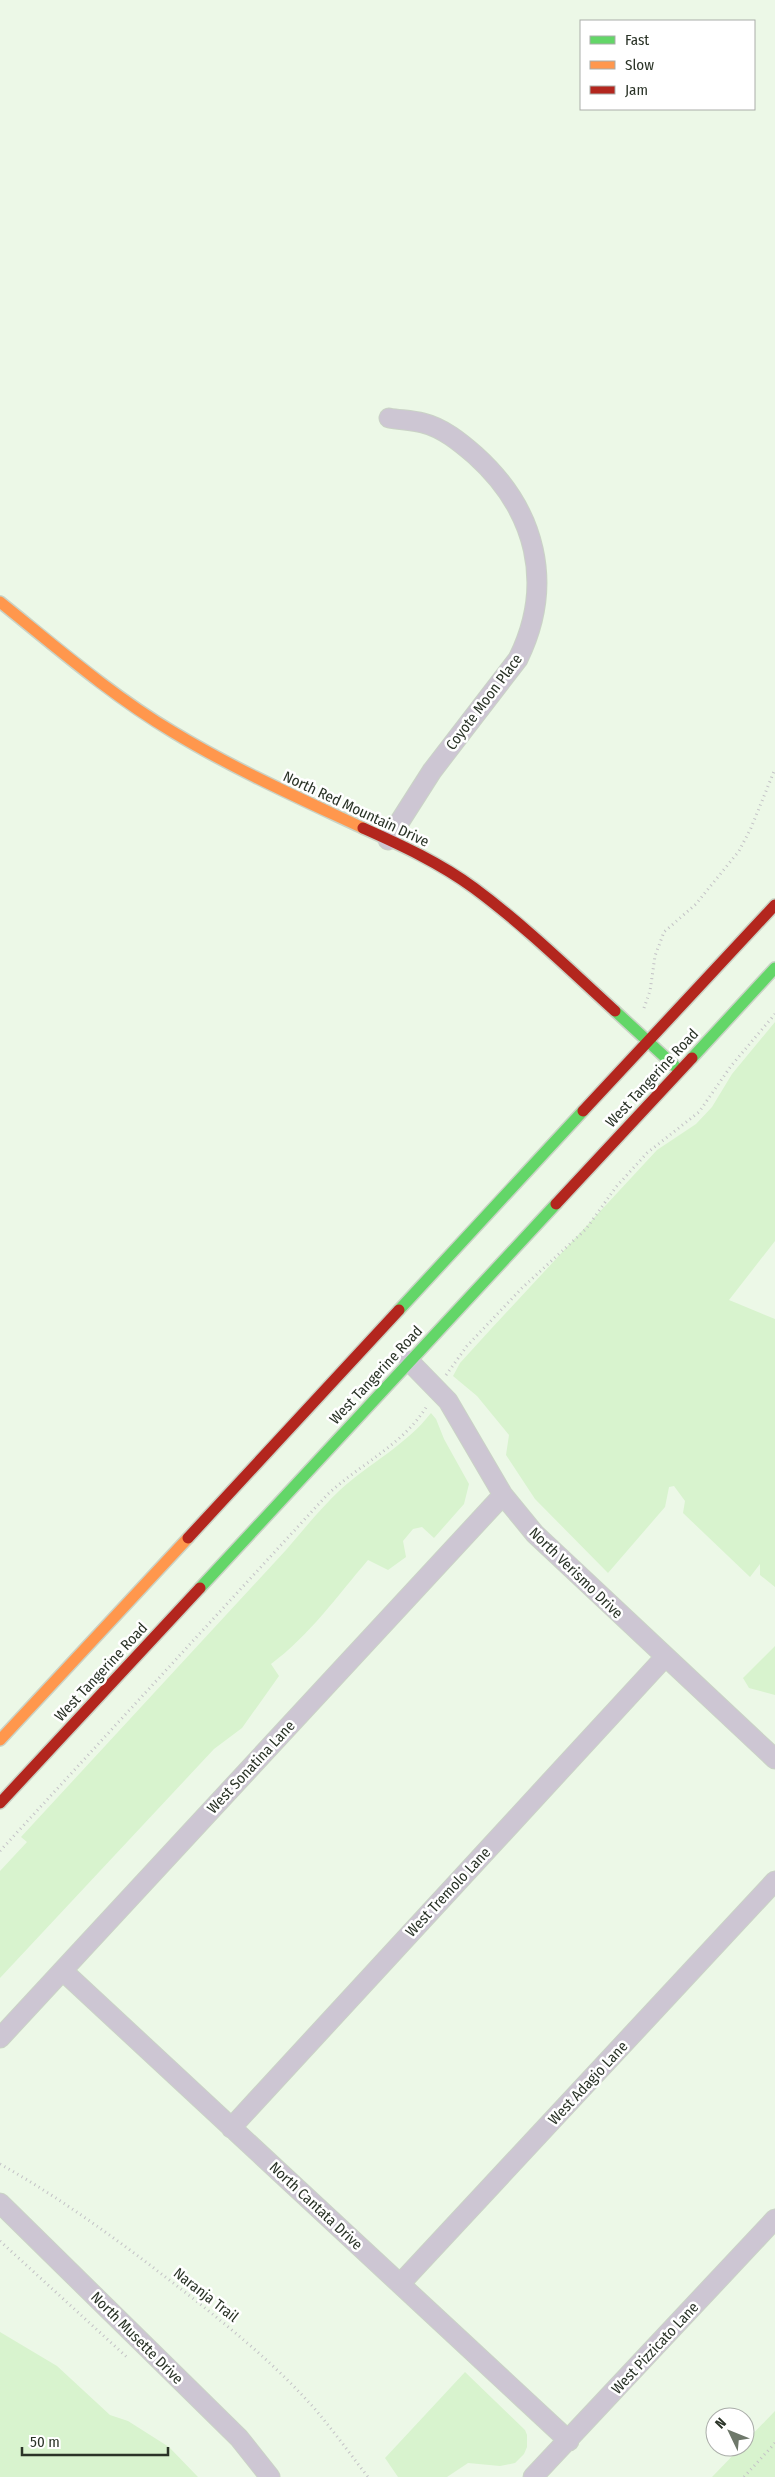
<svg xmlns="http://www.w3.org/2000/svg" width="775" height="2477" font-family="'Fira Sans Condensed',sans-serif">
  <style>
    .green { fill: #d8f3ce }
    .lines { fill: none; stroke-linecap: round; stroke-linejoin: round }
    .street-casing { stroke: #cad3c6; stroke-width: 21 }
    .fast-casing { stroke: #cad3c6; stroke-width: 14 }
    .slow-casing { stroke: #cad3c6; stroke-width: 14 }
    .jam-casing { stroke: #cad3c6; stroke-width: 14 }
    .path { stroke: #c3c2c6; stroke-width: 3; stroke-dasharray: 1 4; stroke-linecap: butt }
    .street { stroke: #cdc6d3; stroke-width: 19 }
    .fast { stroke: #63d668; stroke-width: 11 }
    .slow { stroke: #ff974d; stroke-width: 11 }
    .jam { stroke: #b3261e; stroke-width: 11 }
    .labels { text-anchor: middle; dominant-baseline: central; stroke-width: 5; stroke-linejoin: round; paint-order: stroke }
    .street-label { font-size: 15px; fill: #2a3327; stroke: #fff }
  </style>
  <rect width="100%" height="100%" fill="#ecf8e7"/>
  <path class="green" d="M775,1022V1241L729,1300L775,1319V1587L760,1575V1564L750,1577L683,1513L685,1501L674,1486L669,1487L665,1507L608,1573L535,1499L506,1455L509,1435L477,1396L453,1376L460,1363L491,1329L657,1150L696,1124L712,1107L732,1074Z
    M431,1413L436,1419L444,1439L469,1484L464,1504L434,1538L422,1527L413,1529L403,1541L406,1557L388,1570L368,1560C338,1595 309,1636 271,1664L279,1676L242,1728L214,1749L0,1978V1871L27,1842L21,1837L286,1550C304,1529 321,1508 340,1490C370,1463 406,1445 431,1413Z
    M775,1646V1695L749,1688L743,1678Z
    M0,2332L57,2366L110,2415L128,2421L169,2447L198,2477H0Z
    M465,2372L525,2430L527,2435V2447L524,2454L515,2463L500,2466L468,2463L447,2477H398L385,2458Z
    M775,2411V2477H712L741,2447H745V2442Z"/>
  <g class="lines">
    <g class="street-casing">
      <path id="street" d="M388,840L432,771L518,659C555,584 536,510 475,455C460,442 443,428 423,423C412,420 400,420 389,418
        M409,1361L448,1401L503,1495L535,1534L775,1759
        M63,1971L569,2441
        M0,2038L503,1495
        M231,2128L665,1657
        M0,2203L239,2438L270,2477
        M400,2284L775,1881
        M533,2477L775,2219"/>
    </g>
    <g class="fast-casing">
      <path id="fast" d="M615,1011L679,1070
        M692,1058L775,968
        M399,1310L583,1111
        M200,1588L556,1204"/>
    </g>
    <g class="slow-casing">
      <path id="slow" d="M0,602C56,647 111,695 173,732C234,769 299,798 363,828
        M0,1740L188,1538"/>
    </g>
    <g class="jam-casing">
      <path id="jam" d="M363,828C401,845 440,863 474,888C524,925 569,969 615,1011
        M583,1111L775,905
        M556,1204L692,1058
        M188,1538L399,1310
        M0,1803L200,1588"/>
    </g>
    <path class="path" d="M644,1008L650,991L655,956L664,932L696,904L739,851L751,828L775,769
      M446,1375L467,1346L522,1288L586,1229L616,1187L647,1153L699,1112L731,1066L775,1014
      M0,1851L327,1495C360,1464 403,1445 427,1406
      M0,2164C64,2200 123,2244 181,2289C228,2326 274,2363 314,2408C333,2430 350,2454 368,2477
      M0,2241L129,2359
      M744,2477L775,2443"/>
    <use href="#street" class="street"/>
    <use href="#fast" class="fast"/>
    <use href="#slow" class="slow"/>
    <use href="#jam" class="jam"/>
  </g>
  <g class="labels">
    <g class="street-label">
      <text transform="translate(484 702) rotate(-53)">Coyote Moon Place</text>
      <text transform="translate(356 809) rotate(25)">North Red Mountain Drive</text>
      <text transform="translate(652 1078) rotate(-47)">West Tangerine Road</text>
      <text transform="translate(376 1375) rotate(-47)">West Tangerine Road</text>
      <text transform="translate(576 1573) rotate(44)">North Verismo Drive</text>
      <text transform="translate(101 1672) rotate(-47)">West Tangerine Road</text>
      <text transform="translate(251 1767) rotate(-47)">West Sonatina Lane</text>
      <text transform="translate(448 1892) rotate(-47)">West Tremolo Lane</text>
      <text transform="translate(588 2083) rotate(-47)">West Adagio Lane</text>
      <text transform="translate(316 2206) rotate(43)">North Cantata Drive</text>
      <text transform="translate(206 2295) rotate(38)">Naranja Trail</text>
      <text transform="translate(137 2338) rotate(45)">North Musette Drive</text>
      <text transform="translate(655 2348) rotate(-47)">West Pizzicato Lane</text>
    </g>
  </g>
  <rect x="580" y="20" width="175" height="90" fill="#ffffff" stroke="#aaada9"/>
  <rect x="590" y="36" width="25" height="8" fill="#63d668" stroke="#aaada9"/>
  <text x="625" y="45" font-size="15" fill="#2a3327">Fast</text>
  <rect x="590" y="61" width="25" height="8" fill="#ff974d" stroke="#aaada9"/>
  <text x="625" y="70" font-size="15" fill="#2a3327">Slow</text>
  <rect x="590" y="86" width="25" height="8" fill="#b3261e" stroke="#aaada9"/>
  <text x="625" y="95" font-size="15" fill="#2a3327">Jam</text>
  <g transform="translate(730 2432) rotate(313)"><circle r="24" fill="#ffffff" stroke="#aaada9"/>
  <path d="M0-4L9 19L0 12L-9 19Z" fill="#6e786a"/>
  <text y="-8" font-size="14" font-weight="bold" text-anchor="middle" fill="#2a3327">N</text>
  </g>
  <path d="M22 2447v8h146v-8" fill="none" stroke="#2a3327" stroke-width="2.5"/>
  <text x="30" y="2447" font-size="15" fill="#2a3327" stroke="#ffffff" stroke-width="4" paint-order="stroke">50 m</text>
</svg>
